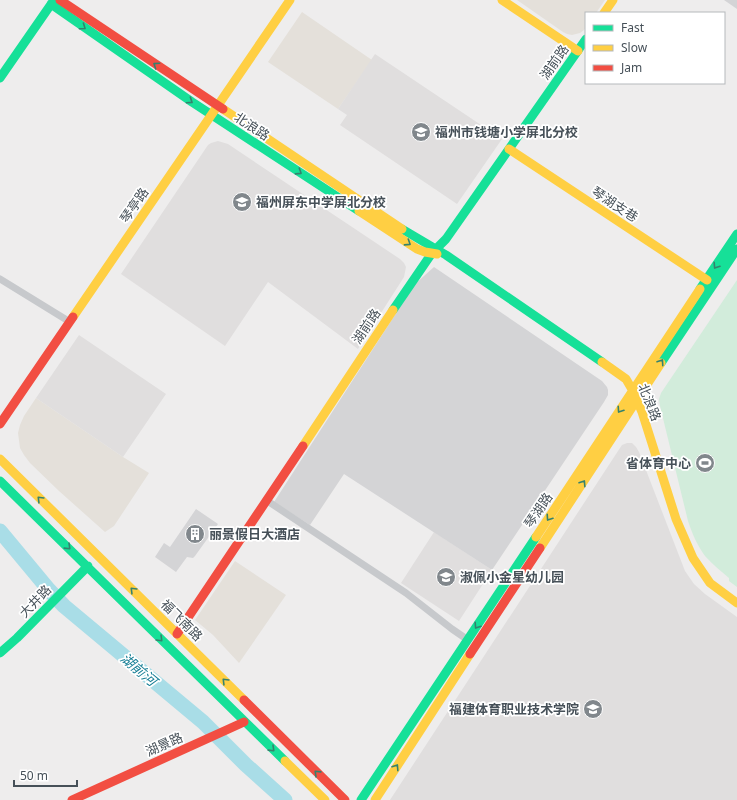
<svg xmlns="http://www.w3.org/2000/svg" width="737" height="800" font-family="'Noto Sans','Noto Sans SC',sans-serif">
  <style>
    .commercial { fill: #e4e0da }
    .education { fill: #e0dede }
    .green { fill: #d2ecdb }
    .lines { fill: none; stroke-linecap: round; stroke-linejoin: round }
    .river { stroke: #a9dde7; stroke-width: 15 }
    .building { fill: #d4d4d6 }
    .street { stroke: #c7c9cc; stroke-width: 7 }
    .fast { stroke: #16e098; stroke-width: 9 }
    .slow { stroke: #ffcf43; stroke-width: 9 }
    .jam { stroke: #f24e42; stroke-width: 9 }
    .oneway { stroke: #35826e }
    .labels { text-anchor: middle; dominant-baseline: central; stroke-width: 3.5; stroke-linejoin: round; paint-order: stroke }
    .street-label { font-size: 13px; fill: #465058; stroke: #fff }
    .poi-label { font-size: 13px; font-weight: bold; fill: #465058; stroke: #fff; text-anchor: start }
    .water-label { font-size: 14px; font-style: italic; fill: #157e95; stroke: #fff }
  </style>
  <rect width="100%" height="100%" fill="#eeeded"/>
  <path class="commercial" d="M517,0H605L596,13H586V27L584,30L580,33L572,35L567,34L563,32Z
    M302,12L372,60L338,109L268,62Z
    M36,398L123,457L149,473L114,526L105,532L59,491L30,463L24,455L20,448L18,433L20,425L24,416Z
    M235,561L286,595L239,663L213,635L195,620Z"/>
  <path class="education" d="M375,54L502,139L457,204L340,125L347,115L338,109Z
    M218,141L228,144L400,259L404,263L406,267L404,277L358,349L268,282L225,346L121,274L208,145L211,143Z
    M79,335L166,394L123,457L36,398Z
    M627,443H632L636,447L639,452L685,571L694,584L705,594L737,617V800H390L618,451L622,445Z
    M434,532L492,570L459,621L401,583Z"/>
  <path class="green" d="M737,280V587L729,581V578C721,571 712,564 705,556C697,545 692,533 688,521L660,406L659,399L661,393Z"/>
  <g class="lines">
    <path class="river" d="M0,531L49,590L64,606L203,722L246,765L285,800"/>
  </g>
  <path class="building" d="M724,0H737V9Z
    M434,267L602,381L607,387L608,390V395L604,402L492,570L344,474L310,525L274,502L415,284Z
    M196,509L218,524L195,556L193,558L187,557L176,572L155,557L164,543L170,547Z"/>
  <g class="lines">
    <path class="street" d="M0,279L70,322
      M266,500L406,593L452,629L468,640"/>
    <path class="fast" d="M51,4L192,102L359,211
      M0,78L54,0
      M402,229L446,255L602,362
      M700,289L737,234
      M393,310L432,253L446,239L586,39
      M661,363L737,249
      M0,481L285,761
      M0,653L17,638L88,566
      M361,800L536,537"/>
    <path class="slow" d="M502,0L578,51
      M604,13L613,0
      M223,109L402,229
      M509,149L707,280
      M359,211L417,249L425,252L437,254
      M73,317L290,0
      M602,362L626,379L633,391L642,412L676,519L693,558L710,583L737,603
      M303,446L393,310
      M0,459L244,700
      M536,537L700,289
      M540,548L661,363
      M285,761L325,800
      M375,800L470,654"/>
    <path class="jam" d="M60,0L223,109
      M0,424L73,317
      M177,634L303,446
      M470,654L540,548
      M244,700L345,800
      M72,800L244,722"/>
  </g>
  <defs><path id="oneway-chevron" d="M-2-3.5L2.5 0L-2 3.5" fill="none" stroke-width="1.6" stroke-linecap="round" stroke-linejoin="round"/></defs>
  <g class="oneway">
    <use href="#oneway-chevron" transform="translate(83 27) rotate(35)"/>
    <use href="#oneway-chevron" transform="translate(156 65) rotate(-146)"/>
    <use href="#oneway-chevron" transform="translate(190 101) rotate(34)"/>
    <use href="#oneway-chevron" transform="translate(299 172) rotate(33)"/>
    <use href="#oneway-chevron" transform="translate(408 243) rotate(33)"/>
    <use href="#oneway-chevron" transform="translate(716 266) rotate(123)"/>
    <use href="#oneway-chevron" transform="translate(661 362) rotate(-56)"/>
    <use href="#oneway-chevron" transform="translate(620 410) rotate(124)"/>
    <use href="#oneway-chevron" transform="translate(583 483) rotate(-57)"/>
    <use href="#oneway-chevron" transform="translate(40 499) rotate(-135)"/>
    <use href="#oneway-chevron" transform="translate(549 518) rotate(124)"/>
    <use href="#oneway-chevron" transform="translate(68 547) rotate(44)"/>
    <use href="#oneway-chevron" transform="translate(133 590) rotate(-135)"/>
    <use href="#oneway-chevron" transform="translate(477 626) rotate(123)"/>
    <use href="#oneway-chevron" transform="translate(160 639) rotate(45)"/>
    <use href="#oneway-chevron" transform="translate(225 681) rotate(-135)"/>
    <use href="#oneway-chevron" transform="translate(272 749) rotate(44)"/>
    <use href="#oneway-chevron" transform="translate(396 767) rotate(-57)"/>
    <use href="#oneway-chevron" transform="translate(317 773) rotate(-136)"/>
  </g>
  <defs>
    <g id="school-disc" transform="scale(1)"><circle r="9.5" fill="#81878c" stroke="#fff"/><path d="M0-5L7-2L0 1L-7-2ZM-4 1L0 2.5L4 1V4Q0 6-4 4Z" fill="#fff"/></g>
    <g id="stadium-disc" transform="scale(1)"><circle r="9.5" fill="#81878c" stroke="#fff"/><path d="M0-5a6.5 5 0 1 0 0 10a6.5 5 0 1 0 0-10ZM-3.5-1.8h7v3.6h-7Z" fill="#fff"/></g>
    <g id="building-disc" transform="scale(1)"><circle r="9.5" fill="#81878c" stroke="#fff"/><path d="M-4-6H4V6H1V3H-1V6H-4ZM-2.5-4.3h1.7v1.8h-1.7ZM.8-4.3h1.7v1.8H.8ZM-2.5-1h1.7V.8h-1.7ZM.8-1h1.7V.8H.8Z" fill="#fff"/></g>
    <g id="university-disc" transform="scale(1)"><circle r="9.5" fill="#81878c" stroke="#fff"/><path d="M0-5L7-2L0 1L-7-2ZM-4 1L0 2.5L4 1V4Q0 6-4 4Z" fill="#fff"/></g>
  </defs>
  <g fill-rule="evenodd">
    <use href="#school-disc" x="421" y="132"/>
    <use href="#school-disc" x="242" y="202"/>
    <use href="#stadium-disc" x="705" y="463"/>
    <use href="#building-disc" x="195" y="534"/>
    <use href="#school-disc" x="446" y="577"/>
    <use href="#university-disc" x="593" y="709"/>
  </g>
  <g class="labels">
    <g class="street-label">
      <text transform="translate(554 62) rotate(-55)">湖前路</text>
      <text transform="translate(252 126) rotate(33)">北浪路</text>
      <text transform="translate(615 204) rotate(33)">琴湖支巷</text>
      <text transform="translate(134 205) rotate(-56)">琴亭路</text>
      <text transform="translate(366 326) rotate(-56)">湖前路</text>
      <text transform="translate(650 402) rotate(68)">北浪路</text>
      <text transform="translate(538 510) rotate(-56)">琴湖路</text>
      <text transform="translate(35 601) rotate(-46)">大井路</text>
      <text transform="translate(182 620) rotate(45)">福飞南路</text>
      <text transform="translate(164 744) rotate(-24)">湖景路</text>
    </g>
    <g class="poi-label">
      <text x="435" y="132">福州市钱塘小学屏北分校</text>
      <text x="256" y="202">福州屏东中学屏北分校</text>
      <text x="691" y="463" text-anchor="end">省体育中心</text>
      <text x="209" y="534">丽景假日大酒店</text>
      <text x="460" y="577">淑佩小金星幼儿园</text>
      <text x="579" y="709" text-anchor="end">福建体育职业技术学院</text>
    </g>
    <g class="water-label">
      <text transform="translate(139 669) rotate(40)">湖前河</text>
    </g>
  </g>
  <rect x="585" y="12" width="140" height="72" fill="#ffffff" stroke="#b5b9bc"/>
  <rect x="593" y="25" width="20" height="6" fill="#16e098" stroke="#b5b9bc"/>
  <text x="621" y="32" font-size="12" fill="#465058">Fast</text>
  <rect x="593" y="45" width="20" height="6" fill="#ffcf43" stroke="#b5b9bc"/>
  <text x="621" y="52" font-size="12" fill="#465058">Slow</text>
  <rect x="593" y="65" width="20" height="6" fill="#f24e42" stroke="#b5b9bc"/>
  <text x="621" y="72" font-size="12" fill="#465058">Jam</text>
  <path d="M14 780v6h63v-6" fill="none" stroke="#465058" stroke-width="2"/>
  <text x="20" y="780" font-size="12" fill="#465058" stroke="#ffffff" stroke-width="3" paint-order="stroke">50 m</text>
</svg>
